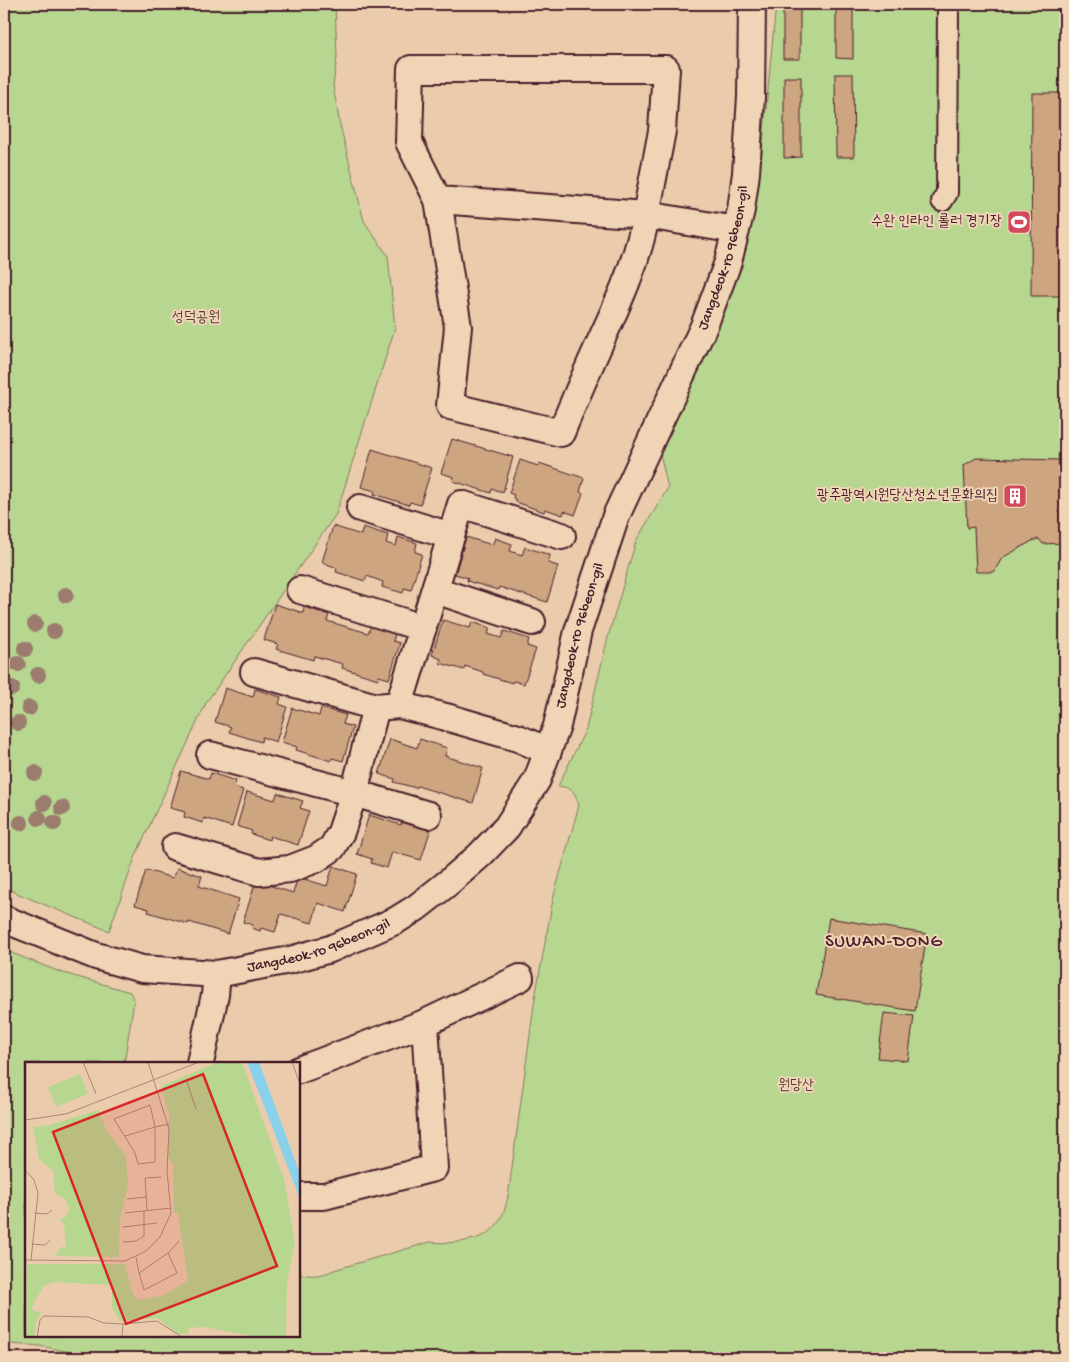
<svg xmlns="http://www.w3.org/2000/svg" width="1069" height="1362" font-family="'Gochi Hand','Poor Story',sans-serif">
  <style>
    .green { fill: #b7d790; stroke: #807b5e }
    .building { fill: #cda581; stroke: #4a1f2b }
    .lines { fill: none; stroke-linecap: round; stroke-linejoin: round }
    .pedestrian-casing { stroke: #4a1f2b; stroke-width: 24 }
    .minor-casing { stroke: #4a1f2b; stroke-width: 30 }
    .pedestrian { stroke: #efd4b6; stroke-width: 20 }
    .minor { stroke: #efd4b6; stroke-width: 26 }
    .tree { fill: #9b7c6d }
    .labels { text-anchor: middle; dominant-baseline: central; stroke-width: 4; stroke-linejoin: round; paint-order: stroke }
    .poi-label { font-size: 15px; fill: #4a1f2b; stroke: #efd4b6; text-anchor: end }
    .street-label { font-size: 15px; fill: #4a1f2b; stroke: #efd4b6 }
    .park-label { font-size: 15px; fill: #5a3b3a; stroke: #efd4b6 }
    .quarter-label { font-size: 18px; letter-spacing: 1px; fill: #4a1f2b; stroke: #efd4b6 }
    .inset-road { fill: none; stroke: #aa8778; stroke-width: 1 }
    .view { fill: #d62828; fill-opacity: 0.15; stroke: #d62828; stroke-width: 2.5 }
    .inset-edge { fill: none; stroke: #4a1f2b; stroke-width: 2.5 }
  </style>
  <rect width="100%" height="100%" fill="#eaccac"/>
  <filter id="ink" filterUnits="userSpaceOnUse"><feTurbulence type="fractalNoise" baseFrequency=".02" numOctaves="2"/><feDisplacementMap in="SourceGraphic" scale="10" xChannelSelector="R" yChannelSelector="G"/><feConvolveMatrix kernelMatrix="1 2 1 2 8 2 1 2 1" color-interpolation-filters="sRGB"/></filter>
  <g filter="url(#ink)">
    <path class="green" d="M4,4H335L337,57L333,85L340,125L364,221L388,256L395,328L336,514L206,703L136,855L109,931L4,888Z
      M776,4H1065V1358H93C75,1353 57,1349 39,1346C27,1344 15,1346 4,1342V1097L5,1092L4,1091V950L60,972L130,992L134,1001L124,1063H26V1336H299V1274C312,1276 322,1276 334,1270L430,1242C439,1243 448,1243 457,1242C489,1239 501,1228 508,1197L535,998L553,899L579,805C574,791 573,788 558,786L586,729L608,637L636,541L668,488L655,432L760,173Z"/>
    <path class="building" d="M783,4H800V59H783Z
      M836,4H853V59L836,58Z
      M835,74H853L854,157H836Z
      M784,77H801V157L784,158Z
      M1032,93H1065V310H1060V296H1031Z
      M452,439L513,457L503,492L492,489L491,493L453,481L454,477L441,473Z
      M372,449L432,468L420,505L410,502L409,505L374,494L375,491L361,487Z
      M1059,453H1065V543L1043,544L1039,539L1032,541L1002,558L994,572H976L974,527L967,528L964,465L976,458L1059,460Z
      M520,460L538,466L539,463L584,478L580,492L583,493L575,515L564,511L563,515L545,509L544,512L516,502V500L513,498L514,495L509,493Z
      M333,526L361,535L363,527L388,535L386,543L396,546L398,537L417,543L415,552L422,554L411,590L404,588L403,593L382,587L383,582L367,576L365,581L336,572L337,568L322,562Z
      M466,537L492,545L495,538L512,544L510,551L522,555L525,547L550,555L548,563L558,566L547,602L499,587L498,590L467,581L468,578L455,574Z
      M275,604L303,613L304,607L329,615L327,621L368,633L371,626L395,634L393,641L400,643L389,679L379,676L378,679L342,668L343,664L314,656L313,660L276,649L278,644L264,640Z
      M443,620L470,628L472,622L490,628L488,634L501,638L504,631L529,639L527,646L536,649L524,684L513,681L512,683L483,674V672L465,666L464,670L440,663L441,659L432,655Z
      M225,688L253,697L255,689L281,697L279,704L287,707L276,742L262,737L261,742L229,732L231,727L215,722Z
      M292,708L319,716L321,708L346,715L343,724L353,727L343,761L332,758L331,761L296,750L297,747L282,742Z
      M390,739L417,748L420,739L447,748L445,756L483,768L473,803L417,786L416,788L394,782L395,779L379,774Z
      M181,771L209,779L211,773L236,781L234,787L243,790L232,827L204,818L203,823L184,817L185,812L170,808Z
      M247,792L275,800L277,793L303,801L300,808L309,811L298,845L270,836L269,840L251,834L252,831L237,826Z
      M369,815L401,825L403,817L432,825L421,860L392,852L387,868L371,863L372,859L357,854Z
      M333,866L357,874L345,912L318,903L312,923L281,914L275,932L261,928L260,931L252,928L253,925L243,922L256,881L293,893L298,877L327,886Z
      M177,868L202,876L199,886L239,899L228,934L189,922L188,924L148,912L149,909L135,905L146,870L173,878Z
      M829,918L927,934L915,1011L816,995Z
      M884,1013L914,1016L908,1061L878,1058Z"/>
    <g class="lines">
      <g class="pedestrian-casing">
        <path id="pedestrian" d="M942,201L947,193L948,9"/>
      </g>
      <g class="minor-casing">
        <g id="minor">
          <path d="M438,200L646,215C639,257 620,299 602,338C588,369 574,401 561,433L450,406L458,327L438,200L409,142L411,69H666L662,131L646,215L736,230"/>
          <path d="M360,508L451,536"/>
          <path d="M300,590L423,628"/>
          <path d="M435,590L532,622"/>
          <path d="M254,672L376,707L399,705L446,717L518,738L548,751"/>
          <path d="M399,705L461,504L562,536"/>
          <path d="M210,755L354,793L428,815"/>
          <path d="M175,847L259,872L290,869L316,859L332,848L341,832L354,793L376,707"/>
          <path id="s1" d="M4,919L96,956L142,969L217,974L290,960L330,949L395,921L416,908L449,882L480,855L507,827L537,780L557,726L578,631L616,516L704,326L728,262L741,210L746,173L751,97L752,4"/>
          <path d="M425,1023L520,978"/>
          <path d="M200,1063L215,995L217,974"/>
          <path d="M299,1070L425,1023L434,1168L324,1196H299"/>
        </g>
      </g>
      <use href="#pedestrian" class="pedestrian"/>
      <use href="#minor" class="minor"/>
    </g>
    <g class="tree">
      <circle cx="66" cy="595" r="8"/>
      <circle cx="35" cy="624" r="8"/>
      <circle cx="54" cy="631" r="8"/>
      <circle cx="25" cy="649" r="8"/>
      <circle cx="18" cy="664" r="8"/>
      <circle cx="38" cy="675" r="8"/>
      <circle cx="12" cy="688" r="8"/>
      <circle cx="29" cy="708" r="8"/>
      <circle cx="18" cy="723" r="8"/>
      <circle cx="35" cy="773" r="8"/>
      <circle cx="44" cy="803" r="8"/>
      <circle cx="62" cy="808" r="8"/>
      <circle cx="39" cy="818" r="8"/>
      <circle cx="21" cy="823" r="8"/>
      <circle cx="54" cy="823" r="8"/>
    </g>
  </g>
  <defs>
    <g id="stadium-square" transform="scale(1.25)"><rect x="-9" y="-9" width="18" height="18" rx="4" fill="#d1495b" stroke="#efd4b6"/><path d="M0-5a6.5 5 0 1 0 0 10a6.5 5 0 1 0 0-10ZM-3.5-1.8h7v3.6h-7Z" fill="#fff"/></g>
    <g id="building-square" transform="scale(1.25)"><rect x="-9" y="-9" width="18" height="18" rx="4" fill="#d1495b" stroke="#efd4b6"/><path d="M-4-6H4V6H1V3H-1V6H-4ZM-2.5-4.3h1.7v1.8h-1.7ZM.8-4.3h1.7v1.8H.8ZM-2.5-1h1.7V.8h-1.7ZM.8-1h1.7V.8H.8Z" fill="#fff"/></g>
  </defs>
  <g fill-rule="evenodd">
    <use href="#stadium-square" x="1019" y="222"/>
    <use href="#building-square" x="1015" y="496"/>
  </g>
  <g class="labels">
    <g class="poi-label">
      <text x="1002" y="222">수완 인라인 롤러 경기장</text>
      <text x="998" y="496">광주광역시원당산청소년문화의집</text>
    </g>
    <g class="street-label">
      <text stroke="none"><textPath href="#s1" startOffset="1168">Jangdeok-ro 96beon-gil</textPath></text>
      <text stroke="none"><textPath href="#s1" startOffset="762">Jangdeok-ro 96beon-gil</textPath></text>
      <text stroke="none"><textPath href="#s1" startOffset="328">Jangdeok-ro 96beon-gil</textPath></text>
    </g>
    <g class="park-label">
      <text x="196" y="318">성덕공원</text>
      <text x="796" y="1086">원당산</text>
    </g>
    <g class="quarter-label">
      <text x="884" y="942">SUWAN-DONG</text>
    </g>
  </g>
  <g transform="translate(25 1062)">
    <rect width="275" height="275" fill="#eaccac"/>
    <path d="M193,0H217L259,117L270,181L262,221L261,275H232L178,265L164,266L163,272H153L132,256L95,259L87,245V223L28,220L19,224L8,242L7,248L17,251L12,257L9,275H0L2,202H100L108,232L113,238L140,233L163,218L153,152L149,150L148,102L143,95L144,53L136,24ZM55,12L63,32L31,45L23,25ZM73,48L82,69L101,94L103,124L95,158L94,195L30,194L36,185H41L39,162L34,158L41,155L44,147L41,138L30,131L28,109L14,97L8,65L25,63Z" fill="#b7d790"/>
    <path d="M222,0H234L275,112V137Z" fill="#89d1eb"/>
    <path class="inset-road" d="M58,0L71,32M267,0L275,22M162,20L171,47M0,58L41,52L174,0M100,74L130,65V100L113,102L110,91L89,57L125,43L130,65L144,62M0,108L9,118L13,131L6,198M102,137L121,135M122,148L120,116L136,115M9,151L22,152L27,148M100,151L146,146M98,165L132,161M98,180L111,179L119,174V149M7,182L20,183L25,178M143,191L154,179M111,195L114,211L119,228L152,211L143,191L114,211M0,198L100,199L121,189L135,175L146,151L142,109L144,67L123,0M12,275L15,258L19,254L63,255L79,261L98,262M97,275L98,262L132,259L157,275"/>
    <path class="view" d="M178,12L252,204L101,262L28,70Z"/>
    <rect width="275" height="275" class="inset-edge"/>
  </g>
  <rect width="1069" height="1362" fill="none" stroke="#efd4b6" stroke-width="20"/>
  <rect x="10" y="10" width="1049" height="1342" fill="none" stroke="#4a1f2b" stroke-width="2" filter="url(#ink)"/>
</svg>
